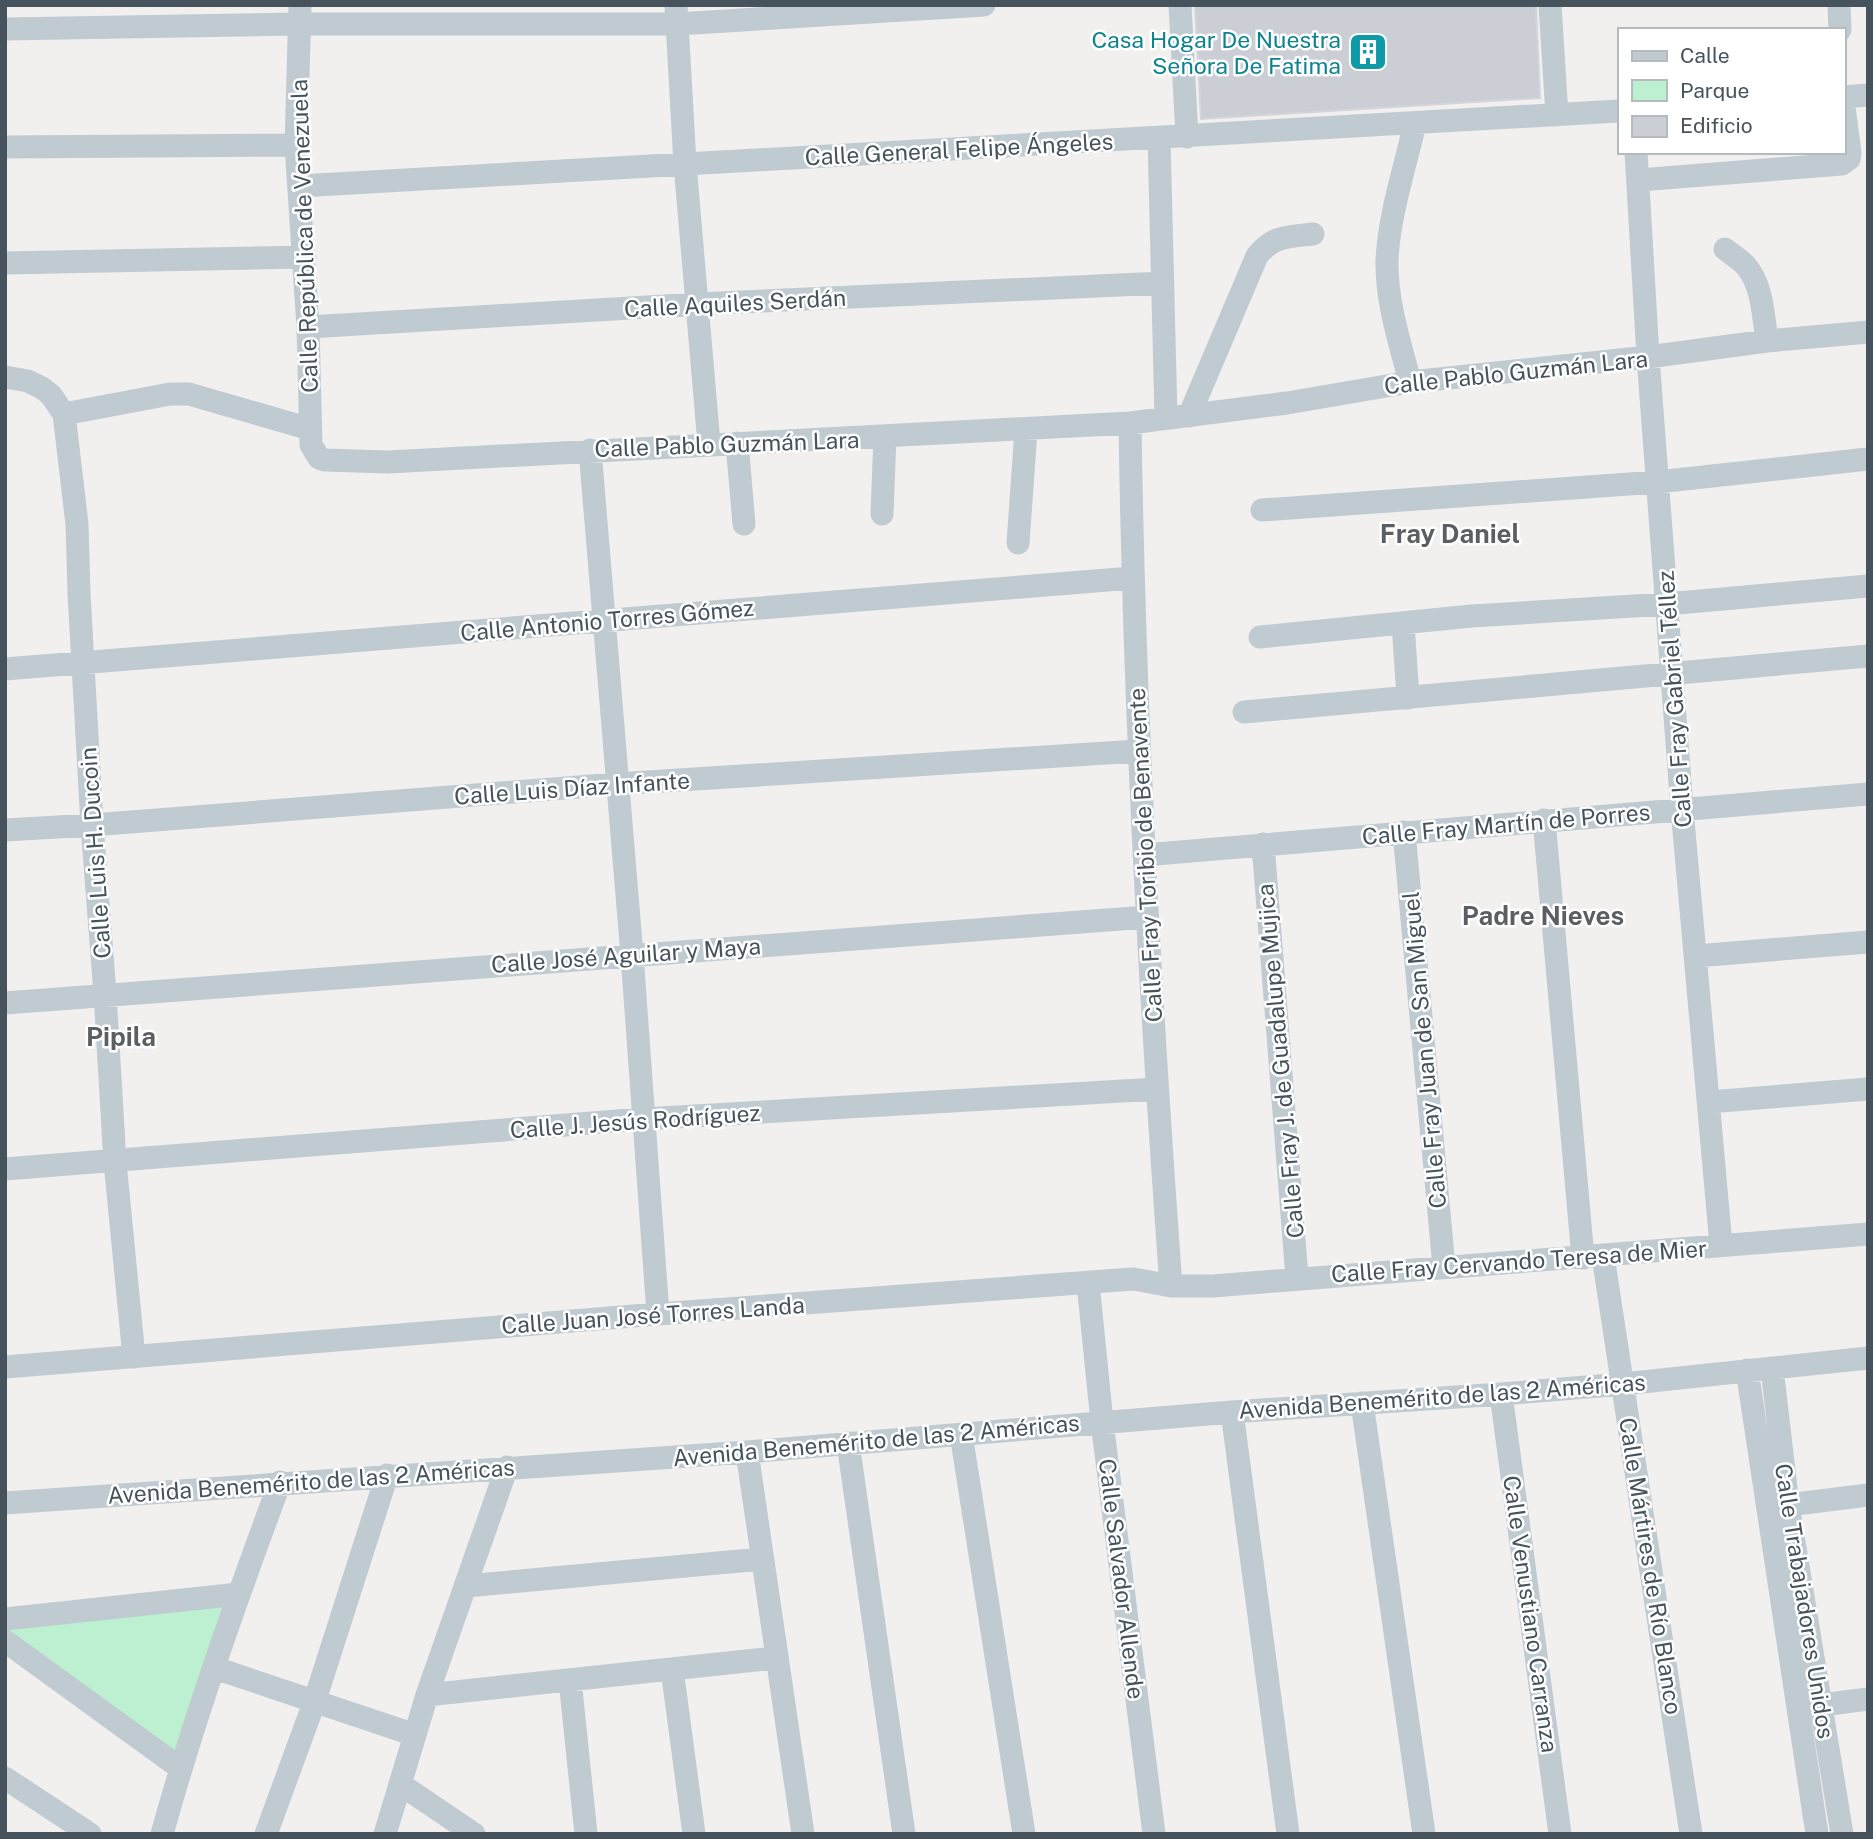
<svg xmlns="http://www.w3.org/2000/svg" width="1873" height="1839" font-family="'Public Sans',sans-serif">
  <style>
    .green { fill: #bcf0d0 }
    .building { fill: #cbced4; stroke: #d3d5db; stroke-width: 2 }
    .lines { fill: none; stroke-linecap: round; stroke-linejoin: round }
    .minor { stroke: #bfcad1; stroke-width: 23 }
    .labels { text-anchor: middle; dominant-baseline: central; stroke-width: 5; stroke-linejoin: round; paint-order: stroke }
    .culture-label { font-size: 23px; fill: #0d838f; stroke: #fff; text-anchor: end }
    .street-label { font-size: 23px; fill: #46535d; stroke: #fff }
    .quarter-label { font-size: 26px; font-weight: bold; fill: #5b5f64; stroke: #fff }
  </style>
  <rect width="100%" height="100%" fill="#f2efef"/>
  <path class="green" d="M231,1601L174,1756L5,1635V1627Z"/>
  <path class="building" d="M1195,5H1536L1540,98L1201,119Z"/>
  <g class="lines">
    <path class="minor" d="M300,5L296,145L308,327L311,445L319,458L325,460L388,462L1130,423L1287,403L1410,382L1648,357L1767,341L1868,332
      M676,5L685,164L709,444
      M1180,5L1187,137
      M1550,5L1557,115
      M1839,5L1840,30
      M5,29L298,24H677L984,5
      M1843,97L1868,95
      M1159,138L1166,417
      M5,147L296,145
      M1636,152L1648,357L1682,809L1721,1245
      M1639,180L1842,164L1849,159L1850,153L1843,99
      M299,186L1619,111
      M1725,249C1731,254 1741,260 1746,266C1763,286 1763,316 1767,341
      M5,263L305,257
      M308,327L698,304L1163,283
      M5,377L28,381L42,388L51,395L64,414L77,524L79,593L92,825L105,994L115,1162L134,1357
      M1410,382C1400,343 1386,301 1387,260C1389,215 1405,168 1415,123
      M64,414L170,394H189L310,429
      M1189,416L1257,256C1274,235 1288,237 1313,234
      M1130,423C1134,711 1150,999 1171,1286
      M737,443L744,524
      M590,450L632,955L658,1314
      M1262,510L1657,482L1868,459
      M882,514L885,437
      M1018,543L1026,430
      M1403,623L1408,698
      M1260,637L1472,616L1666,604L1868,586
      M5,669L1132,578
      M1244,712L1868,656
      M1544,820L1583,1258
      M5,830L92,825L616,784L1138,751
      M1404,832L1444,1267
      M1263,844L1297,1278
      M1144,855L1868,794
      M1696,956L1868,942
      M5,1003L1147,917
      M1709,1102L1868,1089
      M5,1169L643,1119L1157,1089
      M1603,1256L1691,1834
      M1088,1283L1102,1422L1154,1834
      M5,1367L658,1314L1119,1280L1134,1279L1171,1286H1213L1868,1234
      M1772,1368L1788,1505L1842,1834
      M1747,1370L1817,1834
      M1501,1394L1560,1834
      M1362,1403L1424,1834
      M1232,1412L1288,1834
      M961,1434L1024,1834
      M848,1443L904,1834
      M747,1452L803,1834
      M5,1503L747,1452L1232,1412L1501,1394L1623,1384L1868,1358
      M1788,1505L1868,1495
      M466,1586L762,1559
      M5,1619L239,1594
      M5,1641L180,1768
      M215,1668L415,1735
      M672,1669L694,1834
      M570,1680L586,1834
      M427,1695L775,1658
      M1821,1705L1868,1699
      M5,1778L90,1834
      M400,1784L474,1834
      M162,1834C195,1715 237,1598 280,1482
      M266,1834L314,1703L387,1475
      M385,1834L427,1695L507,1467"/>
  </g>
  <defs>
    <g id="building-square" transform="scale(2.0125)"><rect x="-9" y="-9" width="18" height="18" rx="4" fill="#0f9aa8" stroke="#fff"/><path d="M-4-6H4V6H1V3H-1V6H-4ZM-2.5-4.3h1.7v1.8h-1.7ZM.8-4.3h1.7v1.8H.8ZM-2.5-1h1.7V.8h-1.7ZM.8-1h1.7V.8H.8Z" fill="#fff"/></g>
  </defs>
  <g fill-rule="evenodd">
    <use href="#building-square" x="1368" y="52"/>
  </g>
  <g class="labels">
    <g class="culture-label">
      <text x="1341" y="39">Casa Hogar De Nuestra<tspan x="1341" dy="26">Señora De Fatima</tspan></text>
    </g>
    <g class="street-label">
      <text transform="translate(959 149) rotate(-3)">Calle General Felipe Ángeles</text>
      <text transform="translate(304 236) rotate(-92)">Calle República de Venezuela</text>
      <text transform="translate(735 303) rotate(-3)">Calle Aquiles Serdán</text>
      <text transform="translate(1516 372) rotate(-6)">Calle Pablo Guzmán Lara</text>
      <text transform="translate(727 444) rotate(-2)">Calle Pablo Guzmán Lara</text>
      <text transform="translate(607 620) rotate(-5)">Calle Antonio Torres Gómez</text>
      <text transform="translate(1674 699) rotate(-94)">Calle Fray Gabriel Téllez</text>
      <text transform="translate(572 788) rotate(-4)">Calle Luis Díaz Infante</text>
      <text transform="translate(1506 824) rotate(-5)">Calle Fray Martín de Porres</text>
      <text transform="translate(95 853) rotate(-94)">Calle Luis H. Ducoin</text>
      <text transform="translate(1145 855) rotate(-93)">Calle Fray Toribio de Benavente</text>
      <text transform="translate(626 955) rotate(-4)">Calle José Aguilar y Maya</text>
      <text transform="translate(1424 1050) rotate(-95)">Calle Fray Juan de San Miguel</text>
      <text transform="translate(1280 1061) rotate(-95)">Calle Fray J. de Guadalupe Mujica</text>
      <text transform="translate(635 1121) rotate(-4)">Calle J. Jesús Rodríguez</text>
      <text transform="translate(1519 1261) rotate(-4)">Calle Fray Cervando Teresa de Mier</text>
      <text transform="translate(653 1315) rotate(-4)">Calle Juan José Torres Landa</text>
      <text transform="translate(1442 1396) rotate(-4)">Avenida Benemérito de las 2 Américas</text>
      <text transform="translate(876 1440) rotate(-5)">Avenida Benemérito de las 2 Américas</text>
      <text transform="translate(311 1481) rotate(-4)">Avenida Benemérito de las 2 Américas</text>
      <text transform="translate(1651 1566) rotate(81)">Calle Mártires de Río Blanco</text>
      <text transform="translate(1122 1579) rotate(83)">Calle Salvador Allende</text>
      <text transform="translate(1805 1601) rotate(81)">Calle Trabajadores Unidos</text>
      <text transform="translate(1531 1614) rotate(82)">Calle Venustiano Carranza</text>
    </g>
    <g class="quarter-label">
      <text x="1450" y="533">Fray Daniel</text>
      <text x="1543" y="915">Padre Nieves</text>
      <text x="121" y="1036">Pipila</text>
    </g>
  </g>
  <rect width="1873" height="1839" fill="none" stroke="#46535d" stroke-width="14"/>
  <rect x="1618" y="28" width="228" height="126" fill="#ffffff" stroke="#b5babe" stroke-width="2"/>
  <rect x="1632" y="51" width="35" height="10" fill="#bfcad1" stroke="#b5babe" stroke-width="2"/>
  <text x="1680" y="63" font-size="21" fill="#46535d">Calle</text>
  <rect x="1632" y="80" width="35" height="21" fill="#bcf0d0" stroke="#b5babe" stroke-width="2"/>
  <text x="1680" y="98" font-size="21" fill="#46535d">Parque</text>
  <rect x="1632" y="116" width="35" height="21" fill="#cbced4" stroke="#b5babe" stroke-width="2"/>
  <text x="1680" y="133" font-size="21" fill="#46535d">Edificio</text>
</svg>
